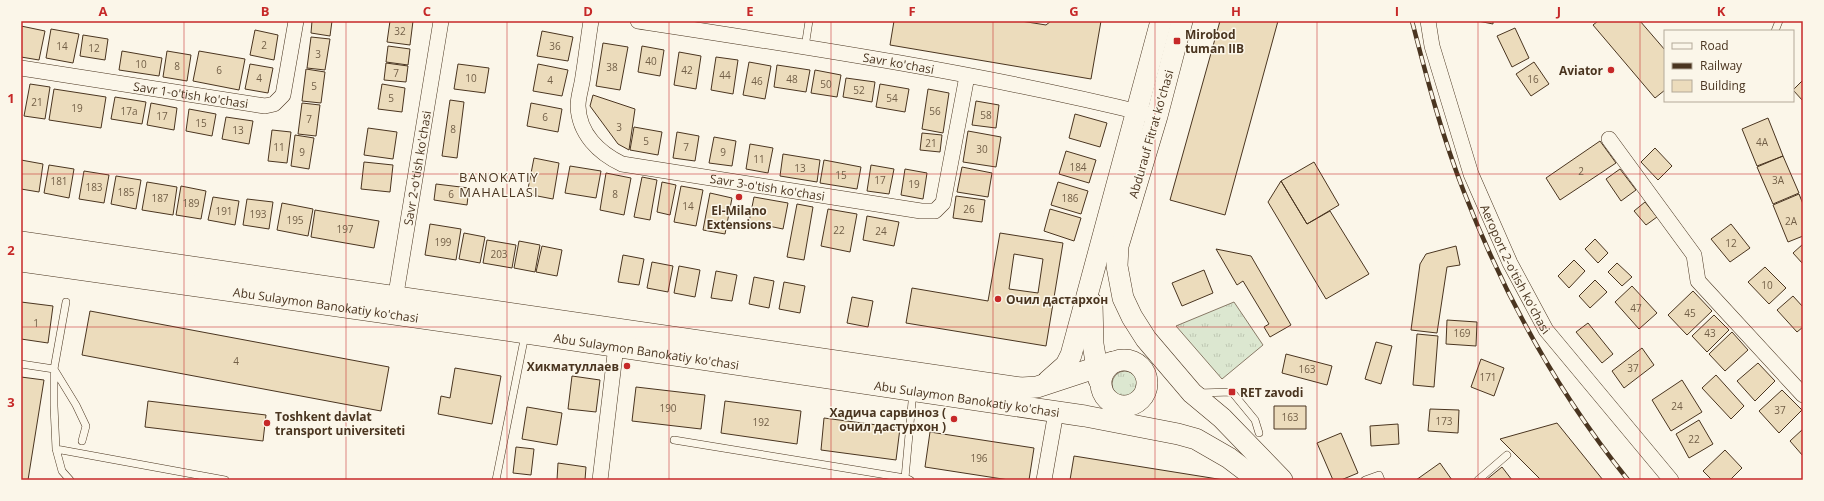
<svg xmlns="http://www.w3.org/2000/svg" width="1824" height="501" font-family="'Open Sans',sans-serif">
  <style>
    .grass { fill: url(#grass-tufts); stroke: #887966 }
    .building { fill: #ecdcbc; stroke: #4a3520; fill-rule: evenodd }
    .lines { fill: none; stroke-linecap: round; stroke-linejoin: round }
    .lane-casing { stroke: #4a3520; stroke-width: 8 }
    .street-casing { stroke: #4a3520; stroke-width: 16 }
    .secondary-casing { stroke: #4a3520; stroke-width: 22 }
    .lane { stroke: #fbf6e9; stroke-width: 7 }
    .street { stroke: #fbf6e9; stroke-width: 15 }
    .secondary { stroke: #fbf6e9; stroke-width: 21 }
    .rail-casing { stroke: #4a3520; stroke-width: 4.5 }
    .rail { stroke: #fbf6e9; stroke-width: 3; stroke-dasharray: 9; stroke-linecap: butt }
    .grid { fill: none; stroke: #c62828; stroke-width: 1; stroke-opacity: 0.55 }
    .poi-dot { fill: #c62828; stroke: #fbf6e9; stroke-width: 1.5 }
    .labels { text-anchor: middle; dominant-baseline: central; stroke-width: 3; stroke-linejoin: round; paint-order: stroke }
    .number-label { font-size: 10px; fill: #725f47 }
    .poi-label { font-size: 12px; font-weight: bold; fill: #4a3520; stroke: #fbf6e9; text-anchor: start }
    .street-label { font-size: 12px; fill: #4a3520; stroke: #fbf6e9 }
    .neighbourhood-label { font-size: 13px; letter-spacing: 1px; fill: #4a3520; stroke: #fbf6e9 }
    .neatline { fill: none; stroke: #c62828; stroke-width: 1.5 }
    .grid-label { font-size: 13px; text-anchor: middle; font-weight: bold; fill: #c62828 }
  </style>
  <defs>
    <pattern id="grass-tufts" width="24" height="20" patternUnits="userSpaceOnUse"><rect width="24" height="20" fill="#dce7d0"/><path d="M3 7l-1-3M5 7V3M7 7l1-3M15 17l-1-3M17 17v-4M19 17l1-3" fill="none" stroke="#bec7b2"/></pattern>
  </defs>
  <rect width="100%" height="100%" fill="#fbf6e9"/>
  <path class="grass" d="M1234,302L1263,345L1222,379L1176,326Z
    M1112 384a13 13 0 1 1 26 0a13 13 0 1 1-26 0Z"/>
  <path class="building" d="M312,21H332L330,36L311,33Z
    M390,21H413L410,45L387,42Z
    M894,21H1021L1046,25L1051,21H1101L1091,79L890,45Z
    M1220,21H1278L1225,215L1170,200Z
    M1478,21H1493V24Z
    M1598,21H1640L1665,50V90L1655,98L1593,25Z
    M21,26L45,31L39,60L21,57Z
    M1515,28L1529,58L1512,67L1497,36Z
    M51,29L79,34L73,63L46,58Z
    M255,30L278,35L274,60L250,55Z
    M542,31L573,37L568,61L537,56Z
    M83,35L108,39L105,60L80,56Z
    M311,37L330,39L325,70L307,68Z
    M603,43L628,47L620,90L596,86Z
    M388,46L410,49L408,65L386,62Z
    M642,46L664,50L660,76L638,72Z
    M122,51L162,58L159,76L119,70Z
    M167,51L191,55L187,81L163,77Z
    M199,51L245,59L239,90L193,81Z
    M679,52L701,56L696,89L674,85Z
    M716,57L738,60L733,94L711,90Z
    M749,62L771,66L765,99L743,95Z
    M1534,62L1549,84L1531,96L1516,74Z
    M386,63L408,66L406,82L384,80Z
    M250,64L273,68L268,93L245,89Z
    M458,64L489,68L485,93L454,89Z
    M538,64L568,70L562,96L533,91Z
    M777,65L810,70L806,92L774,87Z
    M306,69L325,72L321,103L302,101Z
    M815,70L841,75L837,97L811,93Z
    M846,78L875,82L872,102L843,97Z
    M1803,80V101L1793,90Z
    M30,84L50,87L45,119L24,116Z
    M382,84L405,88L402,112L378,109Z
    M880,84L909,89L905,112L876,107Z
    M54,89L106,97L101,128L49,120Z
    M928,89L949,93L943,133L922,129Z
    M593,95L635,109L629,150L618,144L590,106Z
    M115,97L146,102L142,124L111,119Z
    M450,100L464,102L457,158L442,156Z
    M976,101L999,105L996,128L972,125Z
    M151,103L177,108L174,130L147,125Z
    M302,103L320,105L316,136L298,134Z
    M531,103L562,109L558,132L527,126Z
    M189,109L216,114L212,136L186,131Z
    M1075,114L1107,123L1100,147L1069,138Z
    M226,117L253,121L249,144L222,139Z
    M1768,118L1783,156L1757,166L1742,129Z
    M634,127L662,132L658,155L630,150Z
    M368,128L397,132L393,159L364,155Z
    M272,130L291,132L287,163L268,161Z
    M968,131L1001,137L996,167L963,162Z
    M677,132L699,136L695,161L673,158Z
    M922,133L942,135L940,152L920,150Z
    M295,135L314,138L309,169L291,166Z
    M714,137L736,141L732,166L709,163Z
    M1600,141L1616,163L1560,200L1546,178Z
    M750,144L773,148L768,173L746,169Z
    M1655,148L1672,166L1658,180L1641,162Z
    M1066,151L1096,160L1089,183L1059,174Z
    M783,154L820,160L817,182L780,176Z
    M1783,156L1799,193L1773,204L1757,167Z
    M534,158L559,163L553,199L527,194Z
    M21,160L43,164L39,192L21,189Z
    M824,160L861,167L857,189L820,183Z
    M364,162L393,165L390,192L361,189Z
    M1314,162L1339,205L1307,224L1281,181Z
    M49,165L74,169L69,198L44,193Z
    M871,165L894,169L889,194L867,191Z
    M570,166L601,171L596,198L565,193Z
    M962,167L992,173L988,197L957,192Z
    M905,169L927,173L923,199L901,195Z
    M1620,169L1636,190L1621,201L1606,179Z
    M84,171L109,175L104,203L79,199Z
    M606,173L631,178L624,215L600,210Z
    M116,176L141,180L136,209L111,204Z
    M642,177L657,180L650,220L634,217Z
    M1281,181L1307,224L1330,211L1369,274L1326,299L1268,202Z
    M147,182L177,187L173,215L142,210Z
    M662,182L676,185L670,215L657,212Z
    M1058,182L1088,191L1081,214L1051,205Z
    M436,184L469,188L467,205L434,200Z
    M181,186L206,191L201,219L176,215Z
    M681,186L703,190L696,226L674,222Z
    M710,193L732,198L725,234L703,230Z
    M1799,194L1803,204V236L1788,242L1773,205Z
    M956,196L985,200L982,222L953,218Z
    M213,197L239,201L235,225L208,220Z
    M754,197L788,203L783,229L749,222Z
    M247,199L273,202L269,229L243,225Z
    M1645,202L1657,217L1646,225L1634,211Z
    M282,203L313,209L308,236L277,230Z
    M797,204L813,207L804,260L787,257Z
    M828,209L857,214L850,252L821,246Z
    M1050,209L1081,218L1074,241L1044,231Z
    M315,210L379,221L374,248L311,237Z
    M867,216L899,222L894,246L863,240Z
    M430,224L461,229L456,260L425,255Z
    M1731,224L1750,248L1730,262L1711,239Z
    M464,233L485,237L480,263L459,259Z
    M1000,233L1063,243L1046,346L906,323L912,288L988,301ZM1014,254L1043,259L1038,293L1009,289Z
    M1595,239L1608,253L1598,263L1585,249Z
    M487,240L516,245L512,268L483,263Z
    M519,241L540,245L535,272L514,268Z
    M1803,244V264L1793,253Z
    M542,246L562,250L557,276L536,272Z
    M1456,246L1460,265L1447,267L1437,333L1411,330L1420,264L1426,254Z
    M1216,249L1251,256L1291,325L1270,337L1264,327L1269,324L1243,281L1237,285Z
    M623,255L644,259L639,285L618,282Z
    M1574,260L1585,271L1569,288L1558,276Z
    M652,262L673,266L668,292L647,288Z
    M1617,263L1632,277L1622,286L1608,272Z
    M679,266L700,270L695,297L674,293Z
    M1765,267L1786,288L1769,304L1748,282Z
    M1204,270L1213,293L1182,306L1172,283Z
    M716,271L737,275L732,301L711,298Z
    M754,277L774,281L769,308L749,304Z
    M1595,280L1607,292L1590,308L1579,296Z
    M784,282L805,286L800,313L779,309Z
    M1632,286L1657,313L1639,329L1615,302Z
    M1693,291L1712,311L1687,335L1668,315Z
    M1793,296L1803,307V327L1797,332L1777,310Z
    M852,297L873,301L868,327L847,323Z
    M21,302L53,306L48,343L21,339Z
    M90,311L389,367L381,411L82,355Z
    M1714,315L1729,330L1707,352L1692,336Z
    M1447,320L1477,322L1476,346L1446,344Z
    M1588,323L1613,354L1602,363L1576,332Z
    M1732,332L1748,350L1725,371L1709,354Z
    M1417,334L1438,336L1434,387L1413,385Z
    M1376,342L1392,346L1381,384L1365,379Z
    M1642,348L1654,365L1624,388L1612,371Z
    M1286,354L1332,366L1327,385L1282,373Z
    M1481,359L1504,368L1494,396L1471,387Z
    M1758,363L1775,381L1755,401L1737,381Z
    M455,368L501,376L492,424L438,414L441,396L450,398Z
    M1716,375L1744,406L1731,419L1702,388Z
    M572,376L600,380L596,412L568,409Z
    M21,377L44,380L28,480H21Z
    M1682,380L1702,412L1671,431L1652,400Z
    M636,387L705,395L701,429L632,421Z
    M1782,390L1802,410L1779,433L1759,411Z
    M148,401L266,415L263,441L145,427Z
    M725,401L801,411L797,444L721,433Z
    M1274,406H1306V429H1274Z
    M527,407L562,413L557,445L522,439Z
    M1430,409L1459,410L1458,433L1428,431Z
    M824,418L900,428L896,460L821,450Z
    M1699,420L1713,444L1689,458L1676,434Z
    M1557,423L1603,480H1541L1500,439Z
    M1398,424L1399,444L1371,446L1370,426Z
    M1803,429V456L1790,441Z
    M930,432L1034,448L1029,480H1009L925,467Z
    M1341,433L1358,473L1341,480H1333L1317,443Z
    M516,447L534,449L531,475L513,473Z
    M1725,450L1742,468L1730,480H1712L1703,471Z
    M1074,456L1224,480H1070Z
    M558,463L586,467L585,480H557Z
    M1440,463L1452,480H1416Z
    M1502,467L1512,480H1486Z"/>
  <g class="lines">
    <g class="lane-casing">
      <path id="lane" d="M1775,31L1779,21
        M805,47L809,21
        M66,302L54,369V406L56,449L62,471L70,480
        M21,364L54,369L76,405L86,426L82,441
        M1198,393L1232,392L1255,420L1259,433
        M674,440L905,478
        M56,449L225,480
        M496,480L525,335
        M910,480L905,478L913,391
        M1365,480L1379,475L1381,480
        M1478,480L1507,455"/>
    </g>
    <g class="street-casing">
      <g id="street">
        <path id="s1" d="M591,21C588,39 586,58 583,76C582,86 578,96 578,106C579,134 599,153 622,164L921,211H935L943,203L967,76"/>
        <path id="s2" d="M638,21C808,47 980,73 1147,114"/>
        <path id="s3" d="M1428,21L1432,46L1471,174L1510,263L1546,330L1671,480"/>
        <path id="s4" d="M21,68L265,106L274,104L283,95L296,21"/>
        <path d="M1609,139L1694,255L1698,281L1803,395"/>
        <path id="s5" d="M394,306L441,21"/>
        <path d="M600,480L616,346"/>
        <path d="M1044,480L1056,412"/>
      </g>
    </g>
    <g class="secondary-casing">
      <g id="secondary">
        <path d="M1182,21L1157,116L1118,246L1117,266L1123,298L1132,317L1146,339L1192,393L1222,418L1282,480"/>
        <path d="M21,242L1021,388L1037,387L1113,362"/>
        <path id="s6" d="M21,261L526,333L1085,416L1178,434L1196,439L1229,458L1258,480"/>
        <path d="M1092,303L1093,344L1099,380"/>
        <circle cx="1124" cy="383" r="23"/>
        <path d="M1048,381L1066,365L1071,355L1161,21"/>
      </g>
    </g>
    <use href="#lane" class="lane"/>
    <use href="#street" class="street"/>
    <use href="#secondary" class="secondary"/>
    <g class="rail-casing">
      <path id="rail" d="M1412,21C1427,79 1442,136 1464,192C1504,295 1558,393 1628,480"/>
    </g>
    <use href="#rail" class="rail"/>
  </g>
  <path class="grid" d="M184,21V480M346,21V480M507,21V480M669,21V480M831,21V480M993,21V480M1155,21V480M1317,21V480M1478,21V480M1640,21V480M21,174H1803M21,327H1803"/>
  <g class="poi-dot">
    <rect x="1173" y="37" width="8" height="8" rx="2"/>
    <circle cx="1611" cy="70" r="4"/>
    <circle cx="739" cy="197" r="4"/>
    <circle cx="998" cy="299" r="4"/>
    <circle cx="627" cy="366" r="4"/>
    <rect x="1228" y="388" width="8" height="8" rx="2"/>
    <circle cx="954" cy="419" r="4"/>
    <circle cx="267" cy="423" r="4"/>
  </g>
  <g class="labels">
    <g class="number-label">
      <text x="400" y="31">32</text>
      <text x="264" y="45">2</text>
      <text x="62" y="46">14</text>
      <text x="555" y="46">36</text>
      <text x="94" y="48">12</text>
      <text x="318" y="54">3</text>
      <text x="651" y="61">40</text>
      <text x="141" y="64">10</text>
      <text x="177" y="66">8</text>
      <text x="612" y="67">38</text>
      <text x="219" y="70">6</text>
      <text x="687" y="70">42</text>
      <text x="396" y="73">7</text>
      <text x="725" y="75">44</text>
      <text x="259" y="78">4</text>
      <text x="471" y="78">10</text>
      <text x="792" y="79">48</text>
      <text x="1533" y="79">16</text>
      <text x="550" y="80">4</text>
      <text x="757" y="81">46</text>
      <text x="826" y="84">50</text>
      <text x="314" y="86">5</text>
      <text x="859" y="90">52</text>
      <text x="391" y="98">5</text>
      <text x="892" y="98">54</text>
      <text x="37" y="102">21</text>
      <text x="77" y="108">19</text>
      <text x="129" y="111">17a</text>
      <text x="935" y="111">56</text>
      <text x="986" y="115">58</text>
      <text x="162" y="116">17</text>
      <text x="545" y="117">6</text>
      <text x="309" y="119">7</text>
      <text x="201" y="123">15</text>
      <text x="619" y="127">3</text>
      <text x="453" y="129">8</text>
      <text x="238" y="130">13</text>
      <text x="646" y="141">5</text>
      <text x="1762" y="142">4А</text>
      <text x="931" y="143">21</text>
      <text x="279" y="147">11</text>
      <text x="686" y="147">7</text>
      <text x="982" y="149">30</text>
      <text x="302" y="152">9</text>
      <text x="723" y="152">9</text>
      <text x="759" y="159">11</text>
      <text x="1078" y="167">184</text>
      <text x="800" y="168">13</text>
      <text x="1581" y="171">2</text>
      <text x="841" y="175">15</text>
      <text x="880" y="180">17</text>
      <text x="1778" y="180">3А</text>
      <text x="59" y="181">181</text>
      <text x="914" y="184">19</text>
      <text x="94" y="187">183</text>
      <text x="126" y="192">185</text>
      <text x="451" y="194">6</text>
      <text x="615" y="194">8</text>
      <text x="160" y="198">187</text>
      <text x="1070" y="198">186</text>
      <text x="191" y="203">189</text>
      <text x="688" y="206">14</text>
      <text x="969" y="209">26</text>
      <text x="224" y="211">191</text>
      <text x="258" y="214">193</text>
      <text x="295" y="220">195</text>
      <text x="1791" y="221">2А</text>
      <text x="345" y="229">197</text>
      <text x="839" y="230">22</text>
      <text x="881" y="231">24</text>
      <text x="443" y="242">199</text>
      <text x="1731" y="243">12</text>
      <text x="499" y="254">203</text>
      <text x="1767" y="285">10</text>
      <text x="1636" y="308">47</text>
      <text x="1690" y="313">45</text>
      <text x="36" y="323">1</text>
      <text x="1462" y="333">169</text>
      <text x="1710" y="333">43</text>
      <text x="236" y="361">4</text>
      <text x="1633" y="368">37</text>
      <text x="1307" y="369">163</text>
      <text x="1488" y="377">171</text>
      <text x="1677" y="406">24</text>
      <text x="668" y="408">190</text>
      <text x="1780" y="410">37</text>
      <text x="1290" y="417">163</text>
      <text x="1444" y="421">173</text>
      <text x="761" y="422">192</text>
      <text x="1694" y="439">22</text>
      <text x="979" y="458">196</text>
    </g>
    <g class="poi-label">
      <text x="1185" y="34">Mirobod<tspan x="1185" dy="14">tuman IIB</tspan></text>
      <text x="1603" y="70" text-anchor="end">Aviator</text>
      <text x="739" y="210" text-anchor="middle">El-Milano<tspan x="739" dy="14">Extensions</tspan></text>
      <text x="1006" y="299">Очил дастархон</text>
      <text x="619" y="366" text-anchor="end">Хикматуллаев</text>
      <text x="1240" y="392">RET zavodi</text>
      <text x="946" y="412" text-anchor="end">Хадича сарвиноз (<tspan x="946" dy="14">очил дастурхон )</tspan></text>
      <text x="275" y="416">Toshkent davlat<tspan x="275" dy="14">transport universiteti</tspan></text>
    </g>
    <g class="street-label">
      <text stroke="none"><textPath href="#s2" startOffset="264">Savr ko'chasi</textPath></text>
      <text stroke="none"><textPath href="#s4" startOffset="172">Savr 1-o'tish ko'chasi</textPath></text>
      <text transform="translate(1151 134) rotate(-74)">Abdurauf Fitrat ko'chasi</text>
      <text stroke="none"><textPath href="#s5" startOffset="140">Savr 2-o'tish ko'chasi</textPath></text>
      <text stroke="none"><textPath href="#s1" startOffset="310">Savr 3-o'tish ko'chasi</textPath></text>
      <text stroke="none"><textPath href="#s3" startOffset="264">Aeroport 2-o'tish ko'chasi</textPath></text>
      <text stroke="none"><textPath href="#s6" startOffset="308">Abu Sulaymon Banokatiy ko'chasi</textPath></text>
      <text stroke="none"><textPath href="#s6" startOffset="632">Abu Sulaymon Banokatiy ko'chasi</textPath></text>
      <text stroke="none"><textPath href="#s6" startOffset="956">Abu Sulaymon Banokatiy ko'chasi</textPath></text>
    </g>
    <g class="neighbourhood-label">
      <text x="499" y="177">BANOKATIY<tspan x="499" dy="15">MAHALLASI</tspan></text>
    </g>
  </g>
  <rect width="1824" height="501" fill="none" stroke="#fbf6e9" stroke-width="44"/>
  <rect x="1664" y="30" width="130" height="72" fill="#fbf6e9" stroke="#b4a999"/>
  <rect x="1672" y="43" width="20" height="6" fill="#fbf6e9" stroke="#b4a999"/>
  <text x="1700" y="50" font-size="12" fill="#4a3520">Road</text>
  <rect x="1672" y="63" width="20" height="6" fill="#4a3520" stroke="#b4a999"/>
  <text x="1700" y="70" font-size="12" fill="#4a3520">Railway</text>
  <rect x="1672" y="80" width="20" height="12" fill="#ecdcbc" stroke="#b4a999"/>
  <text x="1700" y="90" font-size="12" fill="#4a3520">Building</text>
  <rect x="22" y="22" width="1780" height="457" class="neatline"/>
  <g class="grid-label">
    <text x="103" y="16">A</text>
    <text x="265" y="16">B</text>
    <text x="427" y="16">C</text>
    <text x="588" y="16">D</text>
    <text x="750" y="16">E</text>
    <text x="912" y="16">F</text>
    <text x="1074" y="16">G</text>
    <text x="1236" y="16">H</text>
    <text x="1397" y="16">I</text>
    <text x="1559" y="16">J</text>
    <text x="1721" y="16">K</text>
    <text x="11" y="103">1</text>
    <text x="11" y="255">2</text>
    <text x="11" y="407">3</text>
  </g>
</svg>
